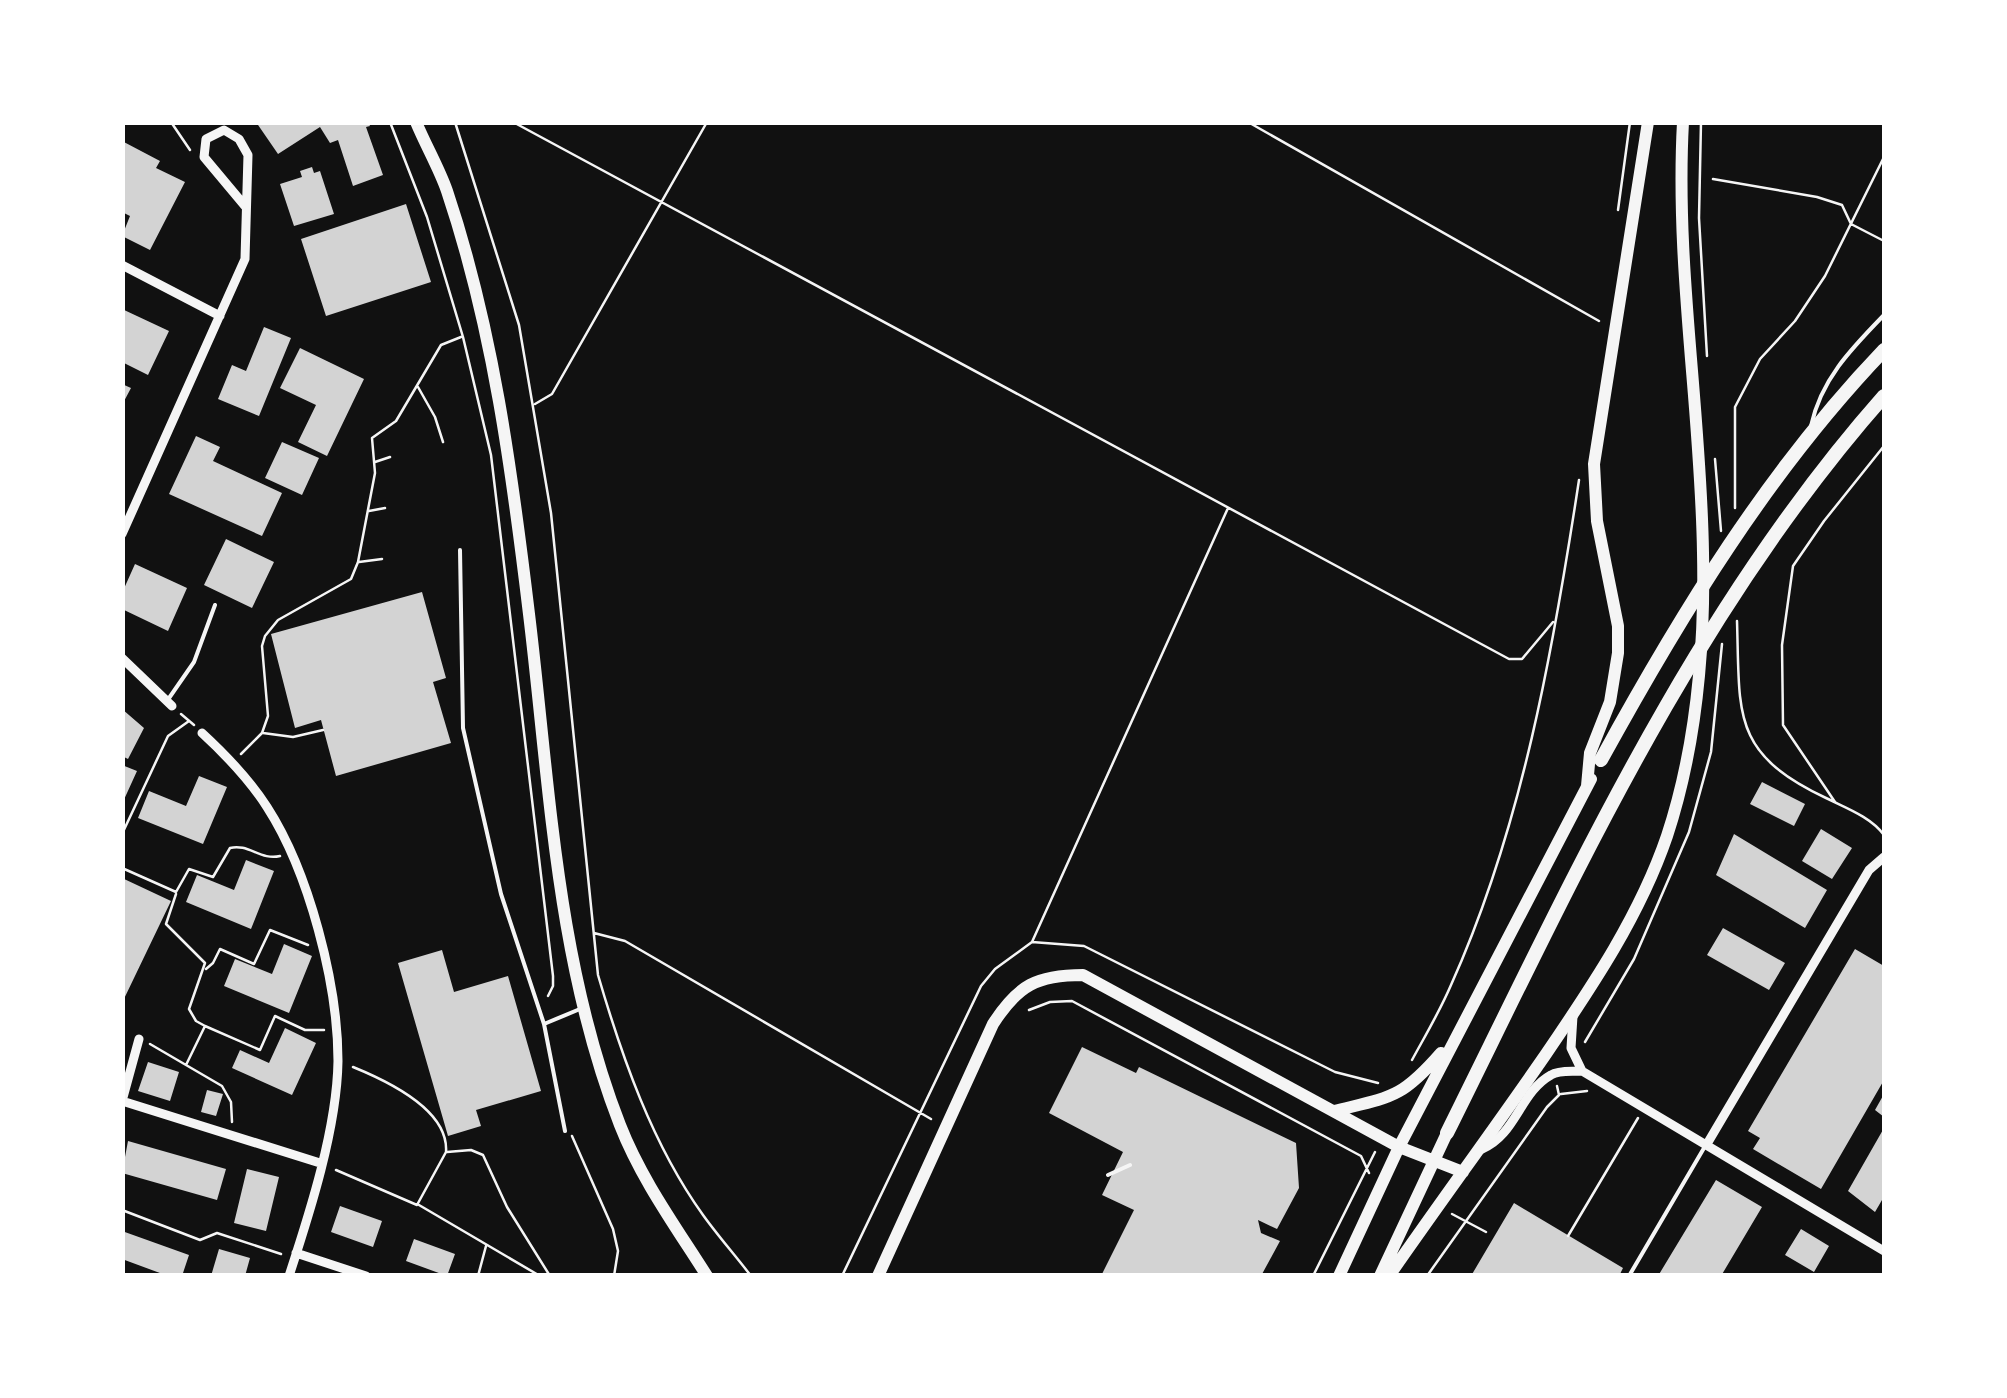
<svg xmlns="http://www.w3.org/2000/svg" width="2007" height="1398" font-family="'DejaVu Sans',sans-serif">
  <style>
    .building { fill: #d3d3d3 }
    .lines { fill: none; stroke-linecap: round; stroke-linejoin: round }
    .path { stroke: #f5f5f5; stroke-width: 2.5 }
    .service { stroke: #f5f5f5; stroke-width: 4 }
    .minor { stroke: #f5f5f5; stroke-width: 9 }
    .secondary { stroke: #f5f5f5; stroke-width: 12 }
    .trunk { stroke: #f5f5f5; stroke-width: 14 }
  </style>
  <rect width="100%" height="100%" fill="#111"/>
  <path class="building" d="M256,122H368L370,126L366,127L383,175L353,186L338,140L330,143L320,127L278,154Z
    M122,141L160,161L156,168L185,182L150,250L122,236L130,216L122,212Z
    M312,167L314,173L320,171L334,214L294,226L280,184L302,177L300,171Z
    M406,204L431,282L326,316L301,239Z
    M122,309L169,331L148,375L122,362Z
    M264,327L291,338L259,416L218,399L232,365L246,371Z
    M300,348L364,379L327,456L298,442L316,405L280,388Z
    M122,384L131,388L122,405Z
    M196,436L220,447L213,461L282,493L262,536L169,494Z
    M282,442L319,458L302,495L265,478Z
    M226,539L274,562L252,608L204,585Z
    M135,564L187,588L168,631L122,609V593Z
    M422,592L446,678L433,682L451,743L336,776L321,720L295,728L271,634Z
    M122,709L144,728L128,759L122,756Z
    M122,765L137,771L122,804Z
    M199,776L227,787L203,844L138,818L149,791L186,806Z
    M1762,782L1805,804L1794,826L1750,804Z
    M1821,829L1852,848L1832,879L1802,861Z
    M1734,834L1827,890L1805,928L1716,875Z
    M246,860L274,871L251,929L186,902L197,875L234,890Z
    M122,878L171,901L122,1003Z
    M1723,928L1785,963L1769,990L1707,955Z
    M284,944L312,956L289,1013L224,986L235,959L272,974Z
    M1855,949L1884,966V1080L1821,1189L1753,1149L1760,1138L1748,1131Z
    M442,950L454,992L508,976L541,1091L476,1110L481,1126L448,1136L398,963Z
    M285,1028L316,1043L292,1095L232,1068L240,1050L269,1063Z
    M1082,1047L1136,1073L1139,1067L1296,1143L1299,1188L1277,1229L1258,1220L1261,1233L1280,1241L1261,1276H1101L1134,1210L1102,1195L1123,1152L1049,1113Z
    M148,1062L179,1072L170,1101L138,1091Z
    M207,1090L223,1094L216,1116L201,1112Z
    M1884,1094V1117L1875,1110Z
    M1884,1128V1202L1882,1200L1875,1212L1848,1191Z
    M128,1141L226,1169L217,1200L122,1173Z
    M247,1169L279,1177L266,1231L234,1223Z
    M1716,1180L1762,1207L1721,1276H1658Z
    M1514,1203L1623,1268L1619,1276H1471Z
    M340,1206L382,1221L373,1247L331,1232Z
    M1801,1229L1829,1246L1814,1272L1785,1255Z
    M122,1231L189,1255L182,1276H168L122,1259Z
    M414,1239L455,1254L447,1276L406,1261Z
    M219,1249L250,1258L245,1276H211Z"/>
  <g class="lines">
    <path class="path" d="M171,122L190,150
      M390,122L427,217L463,337L491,455L553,976V986L548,996
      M455,122L519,325L551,513L598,975C622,1057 652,1144 703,1215C718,1236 735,1255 751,1276
      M513,122L1509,659H1522L1553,622
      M1248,122L1599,321
      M1701,122L1699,218L1707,356
      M1713,179L1817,197L1842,205L1851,224L1884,241
      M1618,210L1630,122
      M418,387L435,417L443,442
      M535,404L552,394L707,122
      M1715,459L1721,531
      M375,462L390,457
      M1735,508V407L1760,359L1795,321L1825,276L1884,157
      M369,511L385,508
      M359,562L382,559
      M1737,621C1740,715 1731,753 1826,798C1846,808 1871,817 1884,835
      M181,714L194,725
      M263,733L293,737L323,730
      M241,754L262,733L268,716L262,646L265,636L278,620L351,579L358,562L375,473L372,438L396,421L441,345L461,337
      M1835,802L1783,725L1782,645L1793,566L1824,521L1884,446
      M122,834L168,736L189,721
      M122,868L176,892L189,869L213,877L230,848C248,843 261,861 280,856
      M176,894L166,924L205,963L189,1009L196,1021L205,1026
      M594,933L625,941L931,1119
      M1032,942L1228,508
      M206,969L213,963L220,949L254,964L270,930L308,945
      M1029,1010L1050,1002L1072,1001L1361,1156L1369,1173
      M1585,1042L1634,959L1689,832L1711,752L1722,644
      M150,1044L222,1086L231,1102L232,1122
      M1412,1060C1425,1036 1440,1011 1451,985C1522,827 1553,651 1579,480
      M186,1065L205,1026L260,1050L275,1016L305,1030H324
      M1561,1094L1587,1091
      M572,1136L613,1229L618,1251L614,1276
      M447,1152L471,1150L483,1155L507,1207L550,1276
      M336,1170L417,1205L446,1152C449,1109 385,1080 353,1067
      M419,1205L540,1276
      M122,1210L200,1240L217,1233L281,1254
      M1452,1214L1486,1232
      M1568,1236L1638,1118
      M478,1276L486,1246
      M575,1276H589
      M842,1276L981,986L995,969L1032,942L1084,946L1335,1072L1378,1083
      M1313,1276L1375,1152
      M1427,1276L1547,1107L1559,1095L1557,1086"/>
    <path class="service" d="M1811,426C1821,379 1852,348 1884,315
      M460,550L463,728L501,894L544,1024
      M167,701L194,662L215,605
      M565,1131L544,1024L580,1009
      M1108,1175L1130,1165
      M1629,1276L1704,1148"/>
    <path class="minor" d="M122,265L220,316
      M122,534L245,259L248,155L239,139L224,130L206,139L204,157L245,206
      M122,658L172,706
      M202,733C227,756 249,779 267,807C309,872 338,984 338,1061C337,1128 310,1212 289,1276
      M1573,1016L1571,1048L1582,1071
      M122,1101L320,1163
      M122,1101L139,1039
      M1707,1144L1869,870L1884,857
      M1482,1149C1516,1135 1520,1092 1551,1075C1559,1070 1572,1072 1582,1071L1884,1251
      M296,1253L366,1276"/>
    <path class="secondary" d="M416,122C426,146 439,168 447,191C493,328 512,472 529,614C550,787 556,961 620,1125C641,1179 676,1227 707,1276
      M1587,786L1590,753L1610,702L1618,653V626L1597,521L1594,464L1648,122
      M1334,1111C1391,1097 1401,1099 1441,1053
      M878,1276L993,1024C1018,985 1037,975 1083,975L1399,1147L1463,1172
      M1339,1276L1399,1147L1591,779
      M1380,1276L1447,1133
      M1389,1276C1441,1201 1495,1128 1546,1054C1593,985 1640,915 1667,836C1697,745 1705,648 1703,553C1701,409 1675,266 1683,122"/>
    <path class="trunk" d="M1601,760C1681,614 1769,470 1884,350
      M1447,1133C1574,877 1693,612 1884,396"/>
  </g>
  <rect width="2007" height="1398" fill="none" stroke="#ffffff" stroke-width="250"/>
</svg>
